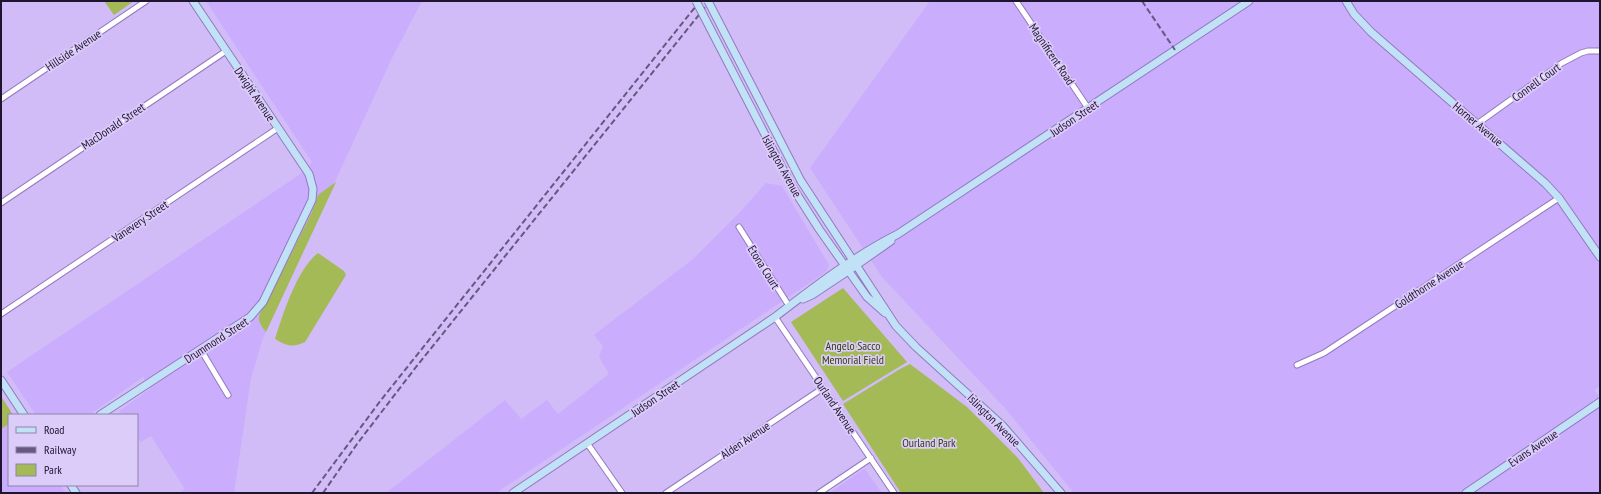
<svg xmlns="http://www.w3.org/2000/svg" width="1601" height="494" font-family="'PT Sans Narrow',sans-serif">
  <style>
    .built { fill: #caadfd }
    .green { fill: #a3ba57 }
    .lines { fill: none; stroke-linecap: round; stroke-linejoin: round }
    .street-casing { stroke: #9379bf; stroke-width: 7 }
    .secondary-casing { stroke: #9379bf; stroke-width: 9 }
    .street { stroke: #fff; stroke-width: 5 }
    .secondary { stroke: #c1e2f6; stroke-width: 7 }
    .rail { stroke: #675881; stroke-width: 2; stroke-dasharray: 6 3; stroke-linecap: butt }
    .secondary-bridge-casing { stroke: #9379bf; stroke-width: 9; stroke-linecap: butt }
    .secondary-bridge { stroke: #c1e2f6; stroke-width: 7 }
    .labels { text-anchor: middle; dominant-baseline: central; stroke-width: 3.5; stroke-linejoin: round; paint-order: stroke }
    .street-label { font-size: 12px; fill: #201531; stroke: #dbccf9 }
    .park-label { font-size: 12px; fill: #36400e; stroke: #dbccf9 }
  </style>
  <rect width="100%" height="100%" fill="#d1bcf7"/>
  <path class="built" d="M206,1H422L392,58L263,338L251,378L234,493H179L185,489L151,436L141,442L137,437V415H122L119,411L150,389L143,377L89,415H36L7,372L296,177L306,170L312,162Z
    M930,1H1600V386L1594,390L1600,398V493H1074L1004,407L882,277L810,168Z
    M766,183L782,186L829,265L826,272L496,493H386L505,400L521,419L547,400L558,414L609,374L599,357L603,346L594,335L692,260L741,211Z
    M9,424V485H60L66,493H1V429Z
    M864,468L882,493H829L864,469Z"/>
  <path class="green" d="M104,1H134L114,15Z
    M336,182L266,332C256,320 257,316 266,304L312,212L318,195Z
    M318,253L344,271L346,275L305,342C292,348 287,346 275,339C283,314 297,269 318,253Z
    M843,288L907,362L843,401L791,322Z
    M910,364L967,407L1018,458L1044,493H901L843,404L900,369Z
    M1,396L13,415H9V424L1,429Z"/>
  <g class="lines">
    <g class="street-casing">
      <path id="street" d="M1016,1L1088,108
        M1,99L146,1
        M1477,124L1562,63L1581,53L1588,51H1600
        M1,203L226,51
        M739,227L789,306
        M1,314L278,128
        M775,317L894,493
        M201,350L228,395
        M1297,365L1324,353L1559,198
        M587,443L622,493
        M666,493L823,388
        M819,493L871,458"/>
    </g>
    <g class="secondary-casing">
      <path id="secondary" d="M1346,1L1354,14L1371,32L1545,183L1559,198L1600,257
        M801,181L896,326L916,347L1002,425L1061,493
        M791,185L819,229L867,297L885,313
        M803,299L812,295L848,271L891,241
        M1,380L24,415
        M100,415L250,317L263,302L312,200L313,189L309,174L193,1
        M71,485L76,493
        M513,493L775,317C814,287 854,256 898,234L1249,1
        M1466,493L1600,402"/>
    </g>
    <use href="#street" class="street"/>
    <use href="#secondary" class="secondary"/>
    <path class="rail" d="M1142,1L1175,50
      M312,493L381,400L700,1
      M323,493L357,444L416,367L710,1"/>
    <g class="secondary-bridge-casing">
      <path id="secondary-bridge" d="M696,1L791,185
        M708,1L801,181"/>
    </g>
    <use href="#secondary-bridge" class="secondary-bridge"/>
  </g>
  <g class="labels">
    <g class="street-label">
      <text transform="translate(73 50) rotate(-34)">Hillside Avenue</text>
      <text transform="translate(1052 54) rotate(56)">Magnificent Road</text>
      <text transform="translate(1536 82) rotate(-36)">Connell Court</text>
      <text transform="translate(255 94) rotate(56)">Dwight Avenue</text>
      <text transform="translate(1074 118) rotate(-34)">Judson Street</text>
      <text transform="translate(1478 124) rotate(40)">Horner Avenue</text>
      <text transform="translate(113 126) rotate(-34)">MacDonald Street</text>
      <text transform="translate(782 166) rotate(61)">Islington Avenue</text>
      <text transform="translate(140 221) rotate(-34)">Vanevery Street</text>
      <text transform="translate(764 267) rotate(58)">Etona Court</text>
      <text transform="translate(1429 284) rotate(-33)">Goldthorne Avenue</text>
      <text transform="translate(216 340) rotate(-33)">Drummond Street</text>
      <text transform="translate(655 398) rotate(-34)">Judson Street</text>
      <text transform="translate(835 405) rotate(56)">Ourland Avenue</text>
      <text transform="translate(994 420) rotate(45)">Islington Avenue</text>
      <text transform="translate(745 440) rotate(-34)">Alden Avenue</text>
      <text transform="translate(1533 448) rotate(-34)">Evans Avenue</text>
    </g>
    <g class="park-label">
      <text x="853" y="345">Angelo Sacco<tspan x="853" dy="14">Memorial Field</tspan></text>
      <text x="929" y="442">Ourland Park</text>
    </g>
  </g>
  <rect width="1601" height="494" fill="none" stroke="#201531" stroke-width="4"/>
  <rect x="8" y="414" width="130" height="72" fill="#dbccf9" stroke="#9083a9"/>
  <rect x="16" y="427" width="20" height="6" fill="#c1e2f6" stroke="#9083a9"/>
  <text x="44" y="434" font-size="12" fill="#201531">Road</text>
  <rect x="16" y="447" width="20" height="6" fill="#675881" stroke="#9083a9"/>
  <text x="44" y="454" font-size="12" fill="#201531">Railway</text>
  <rect x="16" y="464" width="20" height="12" fill="#a3ba57" stroke="#9083a9"/>
  <text x="44" y="474" font-size="12" fill="#201531">Park</text>
</svg>
